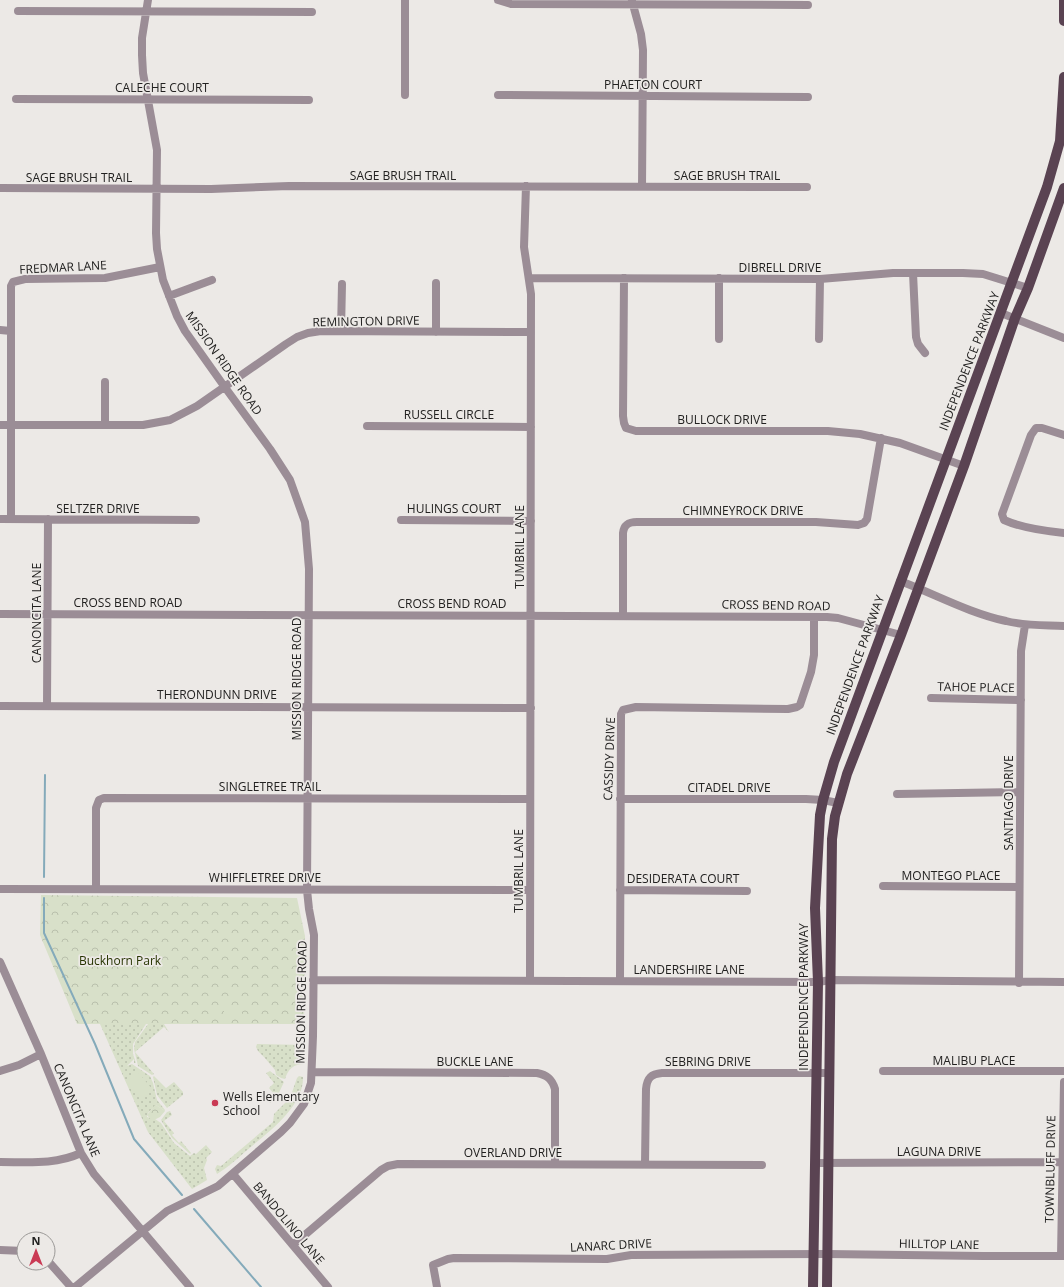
<svg xmlns="http://www.w3.org/2000/svg" width="1064" height="1287" font-family="'Open Sans',sans-serif">
  <style>
    .grass { fill: url(#grass-dots) }
    .forest { fill: url(#forest-crowns) }
    .pitch { fill: #d8e0c9 }
    .lines { fill: none; stroke-linecap: round; stroke-linejoin: round }
    .stream { stroke: #84aaba; stroke-width: 2 }
    .minor { stroke: #9b8d96; stroke-width: 8 }
    .major { stroke: #5a4352; stroke-width: 10 }
    .poi-dot { fill: #ca3a54; stroke: #ece9e6; stroke-width: 1.5 }
    .labels { text-anchor: middle; dominant-baseline: central; stroke-width: 3.5; stroke-linejoin: round; paint-order: stroke }
    .street-label { font-size: 12px; fill: #222120; stroke: #ece9e6 }
    .park-label { font-size: 12px; fill: #273400; stroke: #ece9e6 }
    .poi-label { font-size: 12px; fill: #222120; stroke: #ece9e6; text-anchor: start }
  </style>
  <defs>
    <pattern id="grass-dots" width="8" height="8" patternUnits="userSpaceOnUse"><rect width="8" height="8" fill="#d8e0c9"/><path d="M2 2h.1M6 6h.1" fill="none" stroke="#b9c0ac" stroke-width="1.8" stroke-linecap="round"/></pattern>
    <pattern id="forest-crowns" width="20" height="18" patternUnits="userSpaceOnUse"><rect width="20" height="18" fill="#d8e0c9"/><path d="M2 6a3 3 0 1 1 6 0M12 15a3 3 0 1 1 6 0" fill="none" stroke="#b9c0ac"/></pattern>
  </defs>
  <rect width="100%" height="100%" fill="#ece9e6"/>
  <path class="grass" d="M100,1024H146L133,1044V1054L136,1063H134V1059L127,1066L132,1064L150,1076L153,1083L157,1100L165,1110V1111L156,1105L148,1113L147,1117L155,1119L161,1123L174,1143L190,1156L194,1153L196,1154L206,1145L212,1152L206,1158L207,1160L204,1168L207,1180L192,1189L148,1132Z
    M148,1024H164L169,1032L164,1027L135,1052L154,1074L152,1075L138,1066L134,1049L135,1042Z
    M257,1044L305,1045L304,1064C294,1064 288,1069 285,1079L281,1078L276,1075L275,1070L264,1057L258,1051L256,1047Z
    M270,1071L284,1082L277,1097L270,1103L267,1100L274,1094L269,1088L274,1083L266,1073Z
    M154,1076L166,1088L174,1082L183,1092V1095L167,1108L157,1095L153,1077Z
    M299,1076L303,1077C304,1107 267,1133 246,1151C237,1159 227,1168 217,1174L215,1169L217,1165L221,1166L273,1122L274,1114L290,1098L297,1078Z
    M170,1111L172,1115L164,1121L174,1133L172,1135L179,1143L181,1141L191,1153L190,1154L172,1138L161,1120L167,1112Z"/>
  <path class="forest" d="M41,895L297,898L305,936L304,1024H77L40,935Z
    M155,1105H156L165,1111L160,1117L152,1121L147,1115Z"/>
  <path class="pitch" d="M224,1009H242V1018H224Z
    M138,1072L152,1089L140,1099L127,1081Z"/>
  <g class="lines">
    <path class="stream" d="M44,877L45,775
      M44,898V933L95,1044L134,1139L182,1195
      M194,1209L261,1287"/>
    <path class="minor" d="M498,0L511,4L808,5
      M632,1L641,34L643,50L642,187
      M18,11L312,12
      M405,95V0
      M498,95L808,97
      M16,99L309,100
      M526,186L524,247L531,294L530,981
      M0,188L211,189L289,186L807,187
      M913,273L916,337L918,344L925,353
      M529,278L820,279L893,273H963L983,274L1028,288
      M624,278L623,416L624,423L626,428L636,431H828L860,434L900,443L964,466
      M436,283V332
      M169,296L212,280
      M1001,313L1064,338
      M0,330L11,331
      M341,331L342,284
      M719,339V278
      M819,339L820,279
      M0,425H143L170,420L197,406L286,344L297,337L308,333L321,331L531,332
      M105,425V382
      M367,426L531,427
      M1064,435L1042,428H1036L1031,435L1002,514L1004,520C1022,528 1044,531 1064,533
      M0,519L196,520
      M11,519V286L13,282L25,279L105,278L160,267
      M401,520L531,521
      M900,581C935,594 969,613 1006,621C1025,626 1044,625 1064,626
      M0,614L827,617L838,618L901,635
      M623,615V533C624,524 629,522 637,522H816L858,525L864,523L867,519L881,438
      M931,698L1021,700
      M0,706L531,708
      M47,706L48,519
      M897,794L1019,792
      M620,799H806L823,800L838,803
      M883,886L1019,887
      M0,889L530,890
      M96,889V808L99,800L104,798L530,799
      M620,890L747,891
      M0,962L41,1054L81,1153L94,1174L190,1287
      M313,980L818,982L831,980L1064,982
      M620,981L621,714L623,710L636,707L788,709L797,707L800,705L811,672L814,655V617
      M1019,983L1021,651L1025,625
      M0,1071L19,1065L41,1054
      M883,1071H1064
      M312,1072L537,1073C547,1075 552,1079 555,1089V1164
      M0,1162C28,1162 55,1165 81,1153
      M815,1163L1064,1162
      M645,1164L646,1089C647,1078 651,1074 662,1073H830
      M233,1174L328,1287
      M293,1245L381,1170L388,1166L398,1164L762,1165
      M0,1250L24,1251
      M1061,1256L1064,1082
      M48,1261L71,1287
      M75,1287L167,1211L218,1186L281,1132L290,1123L304,1104L311,1083L313,1036L314,935L309,909L307,890L309,569L305,522L290,480L270,449L224,386L185,331L177,316L163,280L157,249L156,233L157,150L143,73L142,55V38L148,0
      M437,1287L433,1265L448,1259L454,1258L607,1259L631,1255L827,1254L983,1256H1064"/>
    <path class="major" d="M1064,0V21
      M813,1287L818,982L815,908L820,815L823,800L834,762L1047,187L1060,141L1064,77
      M827,1287L832,839L835,816L847,774L901,635L964,466L1015,318L1028,288L1064,188"/>
  </g>
  <circle class="poi-dot" cx="215" cy="1103" r="4"/>
  <g class="labels">
    <g class="street-label">
      <text x="653" y="84">PHAETON COURT</text>
      <text x="162" y="87">CALECHE COURT</text>
      <text x="403" y="175">SAGE BRUSH TRAIL</text>
      <text x="727" y="175">SAGE BRUSH TRAIL</text>
      <text x="79" y="177">SAGE BRUSH TRAIL</text>
      <text transform="translate(63 267) rotate(-3)">FREDMAR LANE</text>
      <text x="780" y="267">DIBRELL DRIVE</text>
      <text transform="translate(366 321) rotate(-1)">REMINGTON DRIVE</text>
      <text transform="translate(969 361) rotate(-69)">INDEPENDENCE PARKWAY</text>
      <text transform="translate(224 363) rotate(55)">MISSION RIDGE ROAD</text>
      <text x="449" y="414">RUSSELL CIRCLE</text>
      <text x="722" y="419">BULLOCK DRIVE</text>
      <text x="98" y="508">SELTZER DRIVE</text>
      <text x="454" y="508">HULINGS COURT</text>
      <text x="743" y="510">CHIMNEYROCK DRIVE</text>
      <text transform="translate(519 547) rotate(-90)">TUMBRIL LANE</text>
      <text x="128" y="602">CROSS BEND ROAD</text>
      <text x="452" y="603">CROSS BEND ROAD</text>
      <text transform="translate(776 605) rotate(1)">CROSS BEND ROAD</text>
      <text transform="translate(36 613) rotate(-90)">CANONCITA LANE</text>
      <text transform="translate(855 665) rotate(-70)">INDEPENDENCE PARKWAY</text>
      <text transform="translate(296 679) rotate(-90)">MISSION RIDGE ROAD</text>
      <text transform="translate(976 687) rotate(1)">TAHOE PLACE</text>
      <text x="217" y="694">THERONDUNN DRIVE</text>
      <text transform="translate(609 759) rotate(-88)">CASSIDY DRIVE</text>
      <text x="270" y="786">SINGLETREE TRAIL</text>
      <text x="729" y="787">CITADEL DRIVE</text>
      <text transform="translate(1008 803) rotate(-90)">SANTIAGO DRIVE</text>
      <text transform="translate(518 871) rotate(-90)">TUMBRIL LANE</text>
      <text x="951" y="875">MONTEGO PLACE</text>
      <text x="265" y="877">WHIFFLETREE DRIVE</text>
      <text x="683" y="878">DESIDERATA COURT</text>
      <text x="689" y="969">LANDERSHIRE LANE</text>
      <text transform="translate(803 997) rotate(-90)">INDEPENDENCE PARKWAY</text>
      <text transform="translate(301 1002) rotate(-89)">MISSION RIDGE ROAD</text>
      <text x="974" y="1060">MALIBU PLACE</text>
      <text x="475" y="1061">BUCKLE LANE</text>
      <text x="708" y="1061">SEBRING DRIVE</text>
      <text transform="translate(77 1110) rotate(67)">CANONCITA LANE</text>
      <text x="939" y="1151">LAGUNA DRIVE</text>
      <text x="513" y="1152">OVERLAND DRIVE</text>
      <text transform="translate(1050 1169) rotate(-89)">TOWNBLUFF DRIVE</text>
      <text transform="translate(289 1223) rotate(50)">BANDOLINO LANE</text>
      <text transform="translate(939 1244) rotate(1)">HILLTOP LANE</text>
      <text transform="translate(611 1245) rotate(-3)">LANARC DRIVE</text>
    </g>
    <g class="park-label">
      <text x="120" y="960">Buckhorn Park</text>
    </g>
    <g class="poi-label">
      <text x="223" y="1096">Wells Elementary<tspan x="223" dy="14">School</tspan></text>
    </g>
  </g>
  <g transform="translate(36 1251)"><circle r="19" fill="#ece9e6" stroke="#9b9997"/>
  <path d="M0-3L7 15L0 10L-7 15Z" fill="#ca3a54"/>
  <text y="-6" font-size="11" font-weight="bold" text-anchor="middle" fill="#222120">N</text>
  </g>
</svg>
